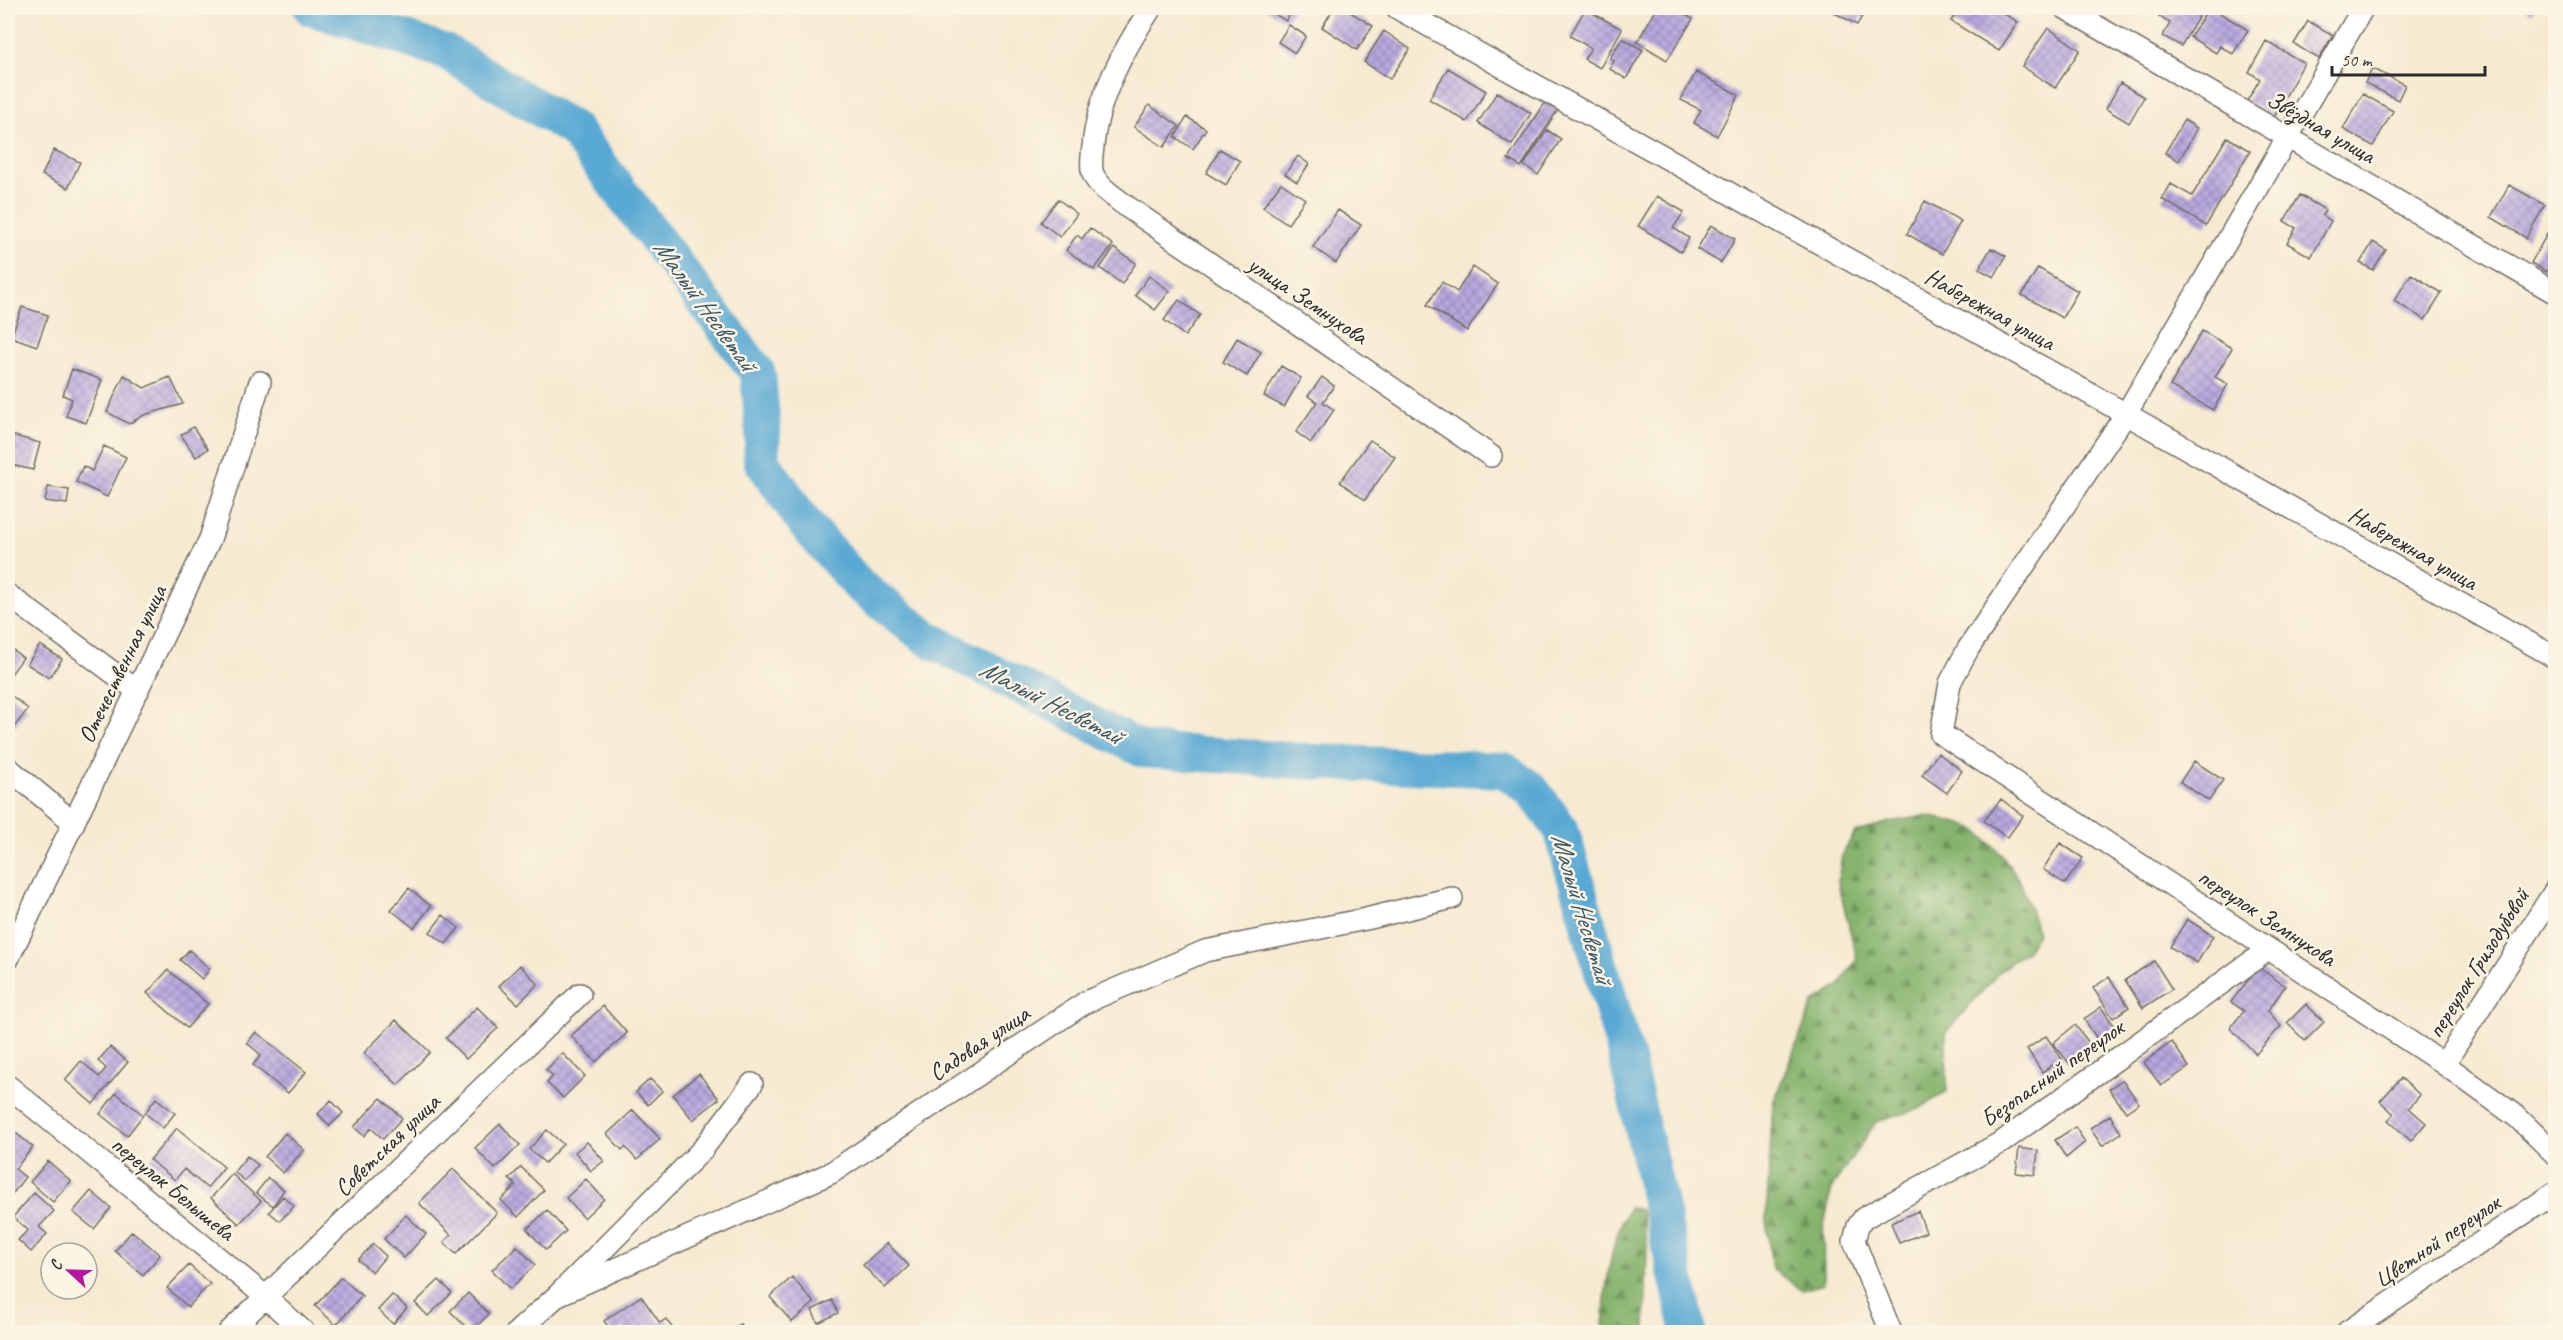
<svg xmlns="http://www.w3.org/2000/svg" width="2563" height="1340" font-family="Caveat,sans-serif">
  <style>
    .forest { fill: url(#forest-firs); stroke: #58704c; stroke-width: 1.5 }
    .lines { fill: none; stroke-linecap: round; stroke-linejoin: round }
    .river { stroke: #58a9d3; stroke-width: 36 }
    .building { fill: url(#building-cross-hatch) }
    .minor-casing { stroke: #726e65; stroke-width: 24 }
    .minor { stroke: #fff; stroke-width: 21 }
    .labels { text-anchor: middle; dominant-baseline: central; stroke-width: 5; stroke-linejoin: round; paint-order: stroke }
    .street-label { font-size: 24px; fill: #2b2b2b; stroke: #fcf5e5 }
    .water-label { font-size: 26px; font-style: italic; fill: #3b5766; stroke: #fcf5e5 }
  </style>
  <defs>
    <pattern id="forest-firs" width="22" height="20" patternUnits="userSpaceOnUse" patternTransform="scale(1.5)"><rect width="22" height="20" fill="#85b46d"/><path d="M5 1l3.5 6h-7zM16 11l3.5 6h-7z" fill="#6d935a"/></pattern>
    <pattern id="building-cross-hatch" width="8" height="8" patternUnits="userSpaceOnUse" patternTransform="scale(1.5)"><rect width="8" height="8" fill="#b8a8e0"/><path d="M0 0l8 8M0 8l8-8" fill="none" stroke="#9689b6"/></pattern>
  </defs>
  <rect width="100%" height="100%" fill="#fcf5e5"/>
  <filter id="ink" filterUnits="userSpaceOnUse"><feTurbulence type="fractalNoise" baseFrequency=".0167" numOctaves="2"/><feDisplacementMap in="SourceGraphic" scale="12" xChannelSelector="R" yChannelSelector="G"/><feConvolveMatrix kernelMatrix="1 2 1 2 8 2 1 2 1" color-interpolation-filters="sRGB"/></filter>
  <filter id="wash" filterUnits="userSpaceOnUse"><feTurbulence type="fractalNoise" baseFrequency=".008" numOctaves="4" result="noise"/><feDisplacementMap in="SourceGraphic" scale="24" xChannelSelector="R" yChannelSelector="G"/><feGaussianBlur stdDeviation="1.35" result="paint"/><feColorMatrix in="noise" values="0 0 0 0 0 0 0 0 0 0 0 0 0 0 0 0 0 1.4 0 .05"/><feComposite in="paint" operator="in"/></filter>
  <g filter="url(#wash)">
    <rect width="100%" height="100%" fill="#f6ead1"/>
    <path class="forest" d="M1925,816L1947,820L1974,828L2002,855L2021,883L2038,933L2026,951L2002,969L1946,1032L1947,1091L1919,1109L1876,1122L1832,1187L1823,1230L1824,1284L1802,1290L1772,1269L1766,1220L1773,1103L1813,1003L1839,986L1857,959L1838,882L1842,854L1855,833L1889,822Z
      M1630,1207L1641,1210L1647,1244L1645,1332H1603C1604,1296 1610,1238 1630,1207Z"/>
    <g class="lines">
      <path class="river" d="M311,8L446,52L573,129L758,373L763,432L761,460L806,525L860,586L927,638L1143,750L1317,762L1504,770L1531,789L1561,829L1626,1056L1689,1332"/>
    </g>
    <g id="blocks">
      <path class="building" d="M1265,8H1294L1286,21Z
        M1334,8H1344L1373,26L1357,50L1322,27Z
        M1657,8H1674L1693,19L1667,60L1637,42Z
        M1826,8H1867L1857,25Z
        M1959,8H1994L2018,22L1999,51L1951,21Z
        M2165,8H2204L2181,46L2163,36L2170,23L2159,16Z
        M2209,8H2212L2248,30L2233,54L2220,46L2216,53L2190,37Z
        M2522,8H2535L2531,13Z
        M1585,9L1622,29L1600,68L1584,59L1591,48L1570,36Z
        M2308,21L2333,35L2319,59L2294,44Z
        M1289,25L1306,36L1295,53L1278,42Z
        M2048,28L2080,50L2055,88L2022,66Z
        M1384,31L1410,49L1390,79L1364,62Z
        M1622,38L1643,50L1626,79L1610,69L1614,61L1610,58Z
        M2266,41L2304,63L2274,117L2247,101L2260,79L2249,72Z
        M1448,68L1486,91L1467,122L1429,99Z
        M2372,68L2405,85L2398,100L2365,83Z
        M1696,72L1739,95L1717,136L1694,123L1701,110L1681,100Z
        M2120,83L2144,97L2129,123L2106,109Z
        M1497,92L1531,113L1512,145L1478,123Z
        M2363,94L2393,111L2373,146L2343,129Z
        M1547,100L1559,108L1521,167L1508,159Z
        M1149,105L1179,126L1164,147L1134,127Z
        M1187,117L1206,129L1193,149L1175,137Z
        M2184,120L2197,128L2179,161L2165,153Z
        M1547,130L1561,139L1538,175L1524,165Z
        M2227,137L2250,151L2206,226L2162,199L2171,184L2192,196Z
        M1220,149L1240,161L1226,185L1206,173Z
        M54,150L80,162L68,188L42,175Z
        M1298,156L1309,164L1297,182L1285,174Z
        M1281,183L1305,199L1288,224L1263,207Z
        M2509,185L2545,205L2526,238L2491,217Z
        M2300,195L2325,210L2322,215L2331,221L2311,257L2287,243L2296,228L2284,221Z
        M1657,196L1684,212L1673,228L1689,238L1681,252L1638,226Z
        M1058,199L1077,214L1060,237L1041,222Z
        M1925,201L1961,221L1942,254L1907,234Z
        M1338,210L1361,225L1336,263L1313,247Z
        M2556,218V256L2547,272L2531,263Z
        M1711,225L1735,239L1721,263L1697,249Z
        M1090,228L1113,245L1094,270L1066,250L1077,235L1082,239Z
        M2373,242L2386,250L2373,270L2360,263Z
        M1114,248L1136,263L1122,284L1100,268Z
        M1991,248L2006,256L1994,277L1979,269Z
        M1473,267L1498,284L1467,331L1427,305L1442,282L1457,292Z
        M2038,268L2078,291L2062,318L2022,295Z
        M2411,274L2442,293L2425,320L2394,301Z
        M1149,276L1170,291L1155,310L1135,295Z
        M1179,300L1200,315L1185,336L1164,320Z
        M22,307L48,315L37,346L11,337Z
        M2202,331L2232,348L2215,377L2228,384L2213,410L2170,386Z
        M1237,338L1261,352L1247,376L1223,362Z
        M1281,366L1301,378L1284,407L1264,396Z
        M72,369L102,380L86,423L66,416L72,399L63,395Z
        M124,375L144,388L170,377L183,404L144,415L129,424L107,412Z
        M1322,377L1334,386L1323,402L1334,410L1311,443L1296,432L1317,402L1308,396Z
        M193,427L208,449L196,457L181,435Z
        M11,435L40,443L33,470L8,464Z
        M1370,440L1395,457L1365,500L1340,482Z
        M104,446L126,457L107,497L76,482L83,466L92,471Z
        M48,487L69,490L67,504L45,501Z
        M40,645L62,659L49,678L27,664Z
        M8,646L23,658L11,674L8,672Z
        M8,693L28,709L12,730L8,727Z
        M1938,753L1962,771L1947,793L1922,775Z
        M2194,761L2223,780L2209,801L2180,782Z
        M2001,799L2023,816L2007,838L1984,821Z
        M2060,843L2083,858L2065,884L2043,869Z
        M409,888L431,906L414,928L391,910Z
        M443,915L459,928L446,944L430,932Z
        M2187,919L2213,936L2197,963L2170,947Z
        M189,950L210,969L202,979L180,960Z
        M2154,961L2172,989L2143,1008L2125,980Z
        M520,965L538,984L518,1004L499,986Z
        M2258,967L2285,986L2268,1011L2281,1026L2256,1054L2230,1028L2244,1011L2231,1002Z
        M168,970L208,1004L187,1028L147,993Z
        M2109,977L2129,1007L2113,1018L2093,988Z
        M2306,1004L2324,1022L2305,1041L2287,1023Z
        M603,1006L627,1033L596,1062L571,1036Z
        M477,1007L498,1028L466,1059L446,1038Z
        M2101,1007L2117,1030L2099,1042L2084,1019Z
        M396,1020L430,1052L398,1085L364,1053Z
        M2075,1025L2094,1049L2072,1067L2053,1043Z
        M256,1032L306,1072L288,1093L253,1065L261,1055L247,1043Z
        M2046,1036L2062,1059L2042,1072L2027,1049Z
        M2172,1042L2189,1067L2161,1086L2144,1062Z
        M110,1047L128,1062L93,1104L65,1080L81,1061L99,1077L106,1068L98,1061Z
        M562,1053L585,1076L563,1098L547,1083L553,1076L546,1070Z
        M699,1074L719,1099L693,1120L673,1095Z
        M2401,1078L2420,1095L2409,1108L2426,1123L2411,1141L2388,1120L2394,1114L2380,1101Z
        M650,1079L662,1091L648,1105L636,1092Z
        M2122,1080L2139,1103L2126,1112L2109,1089Z
        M116,1093L143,1115L127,1136L100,1114Z
        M156,1098L175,1113L163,1128L145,1113Z
        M381,1098L402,1118L383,1139L371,1128L364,1136L354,1127Z
        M331,1100L343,1113L330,1126L318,1114Z
        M633,1110L660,1139L637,1160L625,1147L622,1150L607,1134Z
        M2110,1115L2121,1133L2102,1146L2090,1128Z
        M500,1124L520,1145L495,1169L475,1148Z
        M2075,1127L2085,1142L2066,1158L2055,1140Z
        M177,1128L224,1167L207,1188L184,1169L175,1180L150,1160Z
        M12,1130L33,1147L15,1169L25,1177L8,1200V1136Z
        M547,1130L563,1144L545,1163L529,1149Z
        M285,1133L304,1150L283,1173L265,1157Z
        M587,1142L604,1161L591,1171L575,1152Z
        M2019,1148L2038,1151L2035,1175L2016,1173Z
        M247,1156L258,1165L245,1181L234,1172Z
        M48,1161L71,1181L53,1202L30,1182Z
        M521,1167L544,1190L518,1217L501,1200L516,1185L509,1179Z
        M453,1169L497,1213L456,1254L444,1242L451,1235L419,1203Z
        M232,1174L261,1201L239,1224L211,1198Z
        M268,1178L284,1190L273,1206L256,1193Z
        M586,1179L604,1199L584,1218L566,1198Z
        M91,1191L111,1208L94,1229L73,1212Z
        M34,1193L54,1211L39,1227L47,1234L31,1252L18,1240L28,1230L13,1217Z
        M283,1196L294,1206L280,1221L269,1212Z
        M547,1210L566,1231L546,1250L527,1229Z
        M1918,1211L1926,1232L1899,1243L1891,1223Z
        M406,1215L426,1234L404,1258L384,1239Z
        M132,1231L160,1255L143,1275L115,1251Z
        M887,1243L909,1266L885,1288L863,1265Z
        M373,1244L386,1256L372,1272L358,1260Z
        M517,1246L535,1265L510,1289L492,1270Z
        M189,1265L210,1284L188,1307L167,1288Z
        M341,1277L362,1296L336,1325L315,1306Z
        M792,1277L814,1303L792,1322L770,1297Z
        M439,1280L452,1293L428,1316L415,1303Z
        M468,1293L489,1314L471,1332L450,1311Z
        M392,1295L407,1308L393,1324L378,1310Z
        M641,1296L660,1323L666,1319L675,1332H626L624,1328L618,1332H612L604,1321Z
        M832,1300L838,1313L818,1323L812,1310Z
        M740,1324L748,1332H730Z"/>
    </g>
  </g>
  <g filter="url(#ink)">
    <use href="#blocks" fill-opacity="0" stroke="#726e65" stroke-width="1.5"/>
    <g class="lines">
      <g class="minor-casing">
        <path id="minor" d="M1151,8C1124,49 1097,97 1093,147C1092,155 1090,166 1093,174C1099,188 1115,197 1126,206L1491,456
          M1397,8L2126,414L2556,658
          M2065,8L2552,291
          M2363,8L2126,414L1968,649L1950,683L1941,734L2444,1064L2517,1117L2556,1155
          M8,595L138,691
          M8,768L74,823
          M8,959L210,539L260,382
          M2444,1064L2556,889
          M8,1086L266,1297L304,1332
          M558,1295L831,1173L1086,1002L1205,951L1366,919L1452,898
          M229,1332L580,994
          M517,1332L558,1295L702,1150L752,1084
          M1891,1332L1854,1241L1858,1226L1864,1218L2002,1142L2269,949
          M2347,1332L2556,1192"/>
      </g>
      <use href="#minor" class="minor"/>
    </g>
  </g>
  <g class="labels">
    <g class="street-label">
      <text transform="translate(2321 127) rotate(30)">Звёздная улица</text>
      <text transform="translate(1308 300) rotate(34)">улица Земнухова</text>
      <text transform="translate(1990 309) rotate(29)">Набережная улица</text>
      <text transform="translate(2413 548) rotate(30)">Набережная улица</text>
      <text transform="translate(122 664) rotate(-64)">Отечественная улица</text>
      <text transform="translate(2267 917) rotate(33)">переулок Земнухова</text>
      <text transform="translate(2478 963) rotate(-58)">переулок Гризодубовой</text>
      <text transform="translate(979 1043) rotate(-34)">Садовая улица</text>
      <text transform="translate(2052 1073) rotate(-35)">Безопасный переулок</text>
      <text transform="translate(387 1145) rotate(-44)">Советская улица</text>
      <text transform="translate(173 1188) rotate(39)">переулок Белышева</text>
      <text transform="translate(2437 1241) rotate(-34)">Цветной переулок</text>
    </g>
    <g class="water-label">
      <text transform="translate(705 305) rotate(54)">Малый Несветай</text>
      <text transform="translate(1051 702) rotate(27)">Малый Несветай</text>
      <text transform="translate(1582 908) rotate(73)">Малый Несветай</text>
    </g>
  </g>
  <rect width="2563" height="1340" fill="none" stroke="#fcf5e5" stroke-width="30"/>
  <g transform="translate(69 1271) rotate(292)"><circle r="28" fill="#fcf5e5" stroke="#a8a49b" stroke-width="1.5"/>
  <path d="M0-4.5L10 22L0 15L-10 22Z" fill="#b5179e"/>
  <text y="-9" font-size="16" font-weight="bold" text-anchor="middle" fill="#2b2b2b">С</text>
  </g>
  <path d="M2332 66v9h153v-9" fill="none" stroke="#2b2b2b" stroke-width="3"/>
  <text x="2341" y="66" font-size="18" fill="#2b2b2b" stroke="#fcf5e5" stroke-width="4.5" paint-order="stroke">50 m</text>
</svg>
